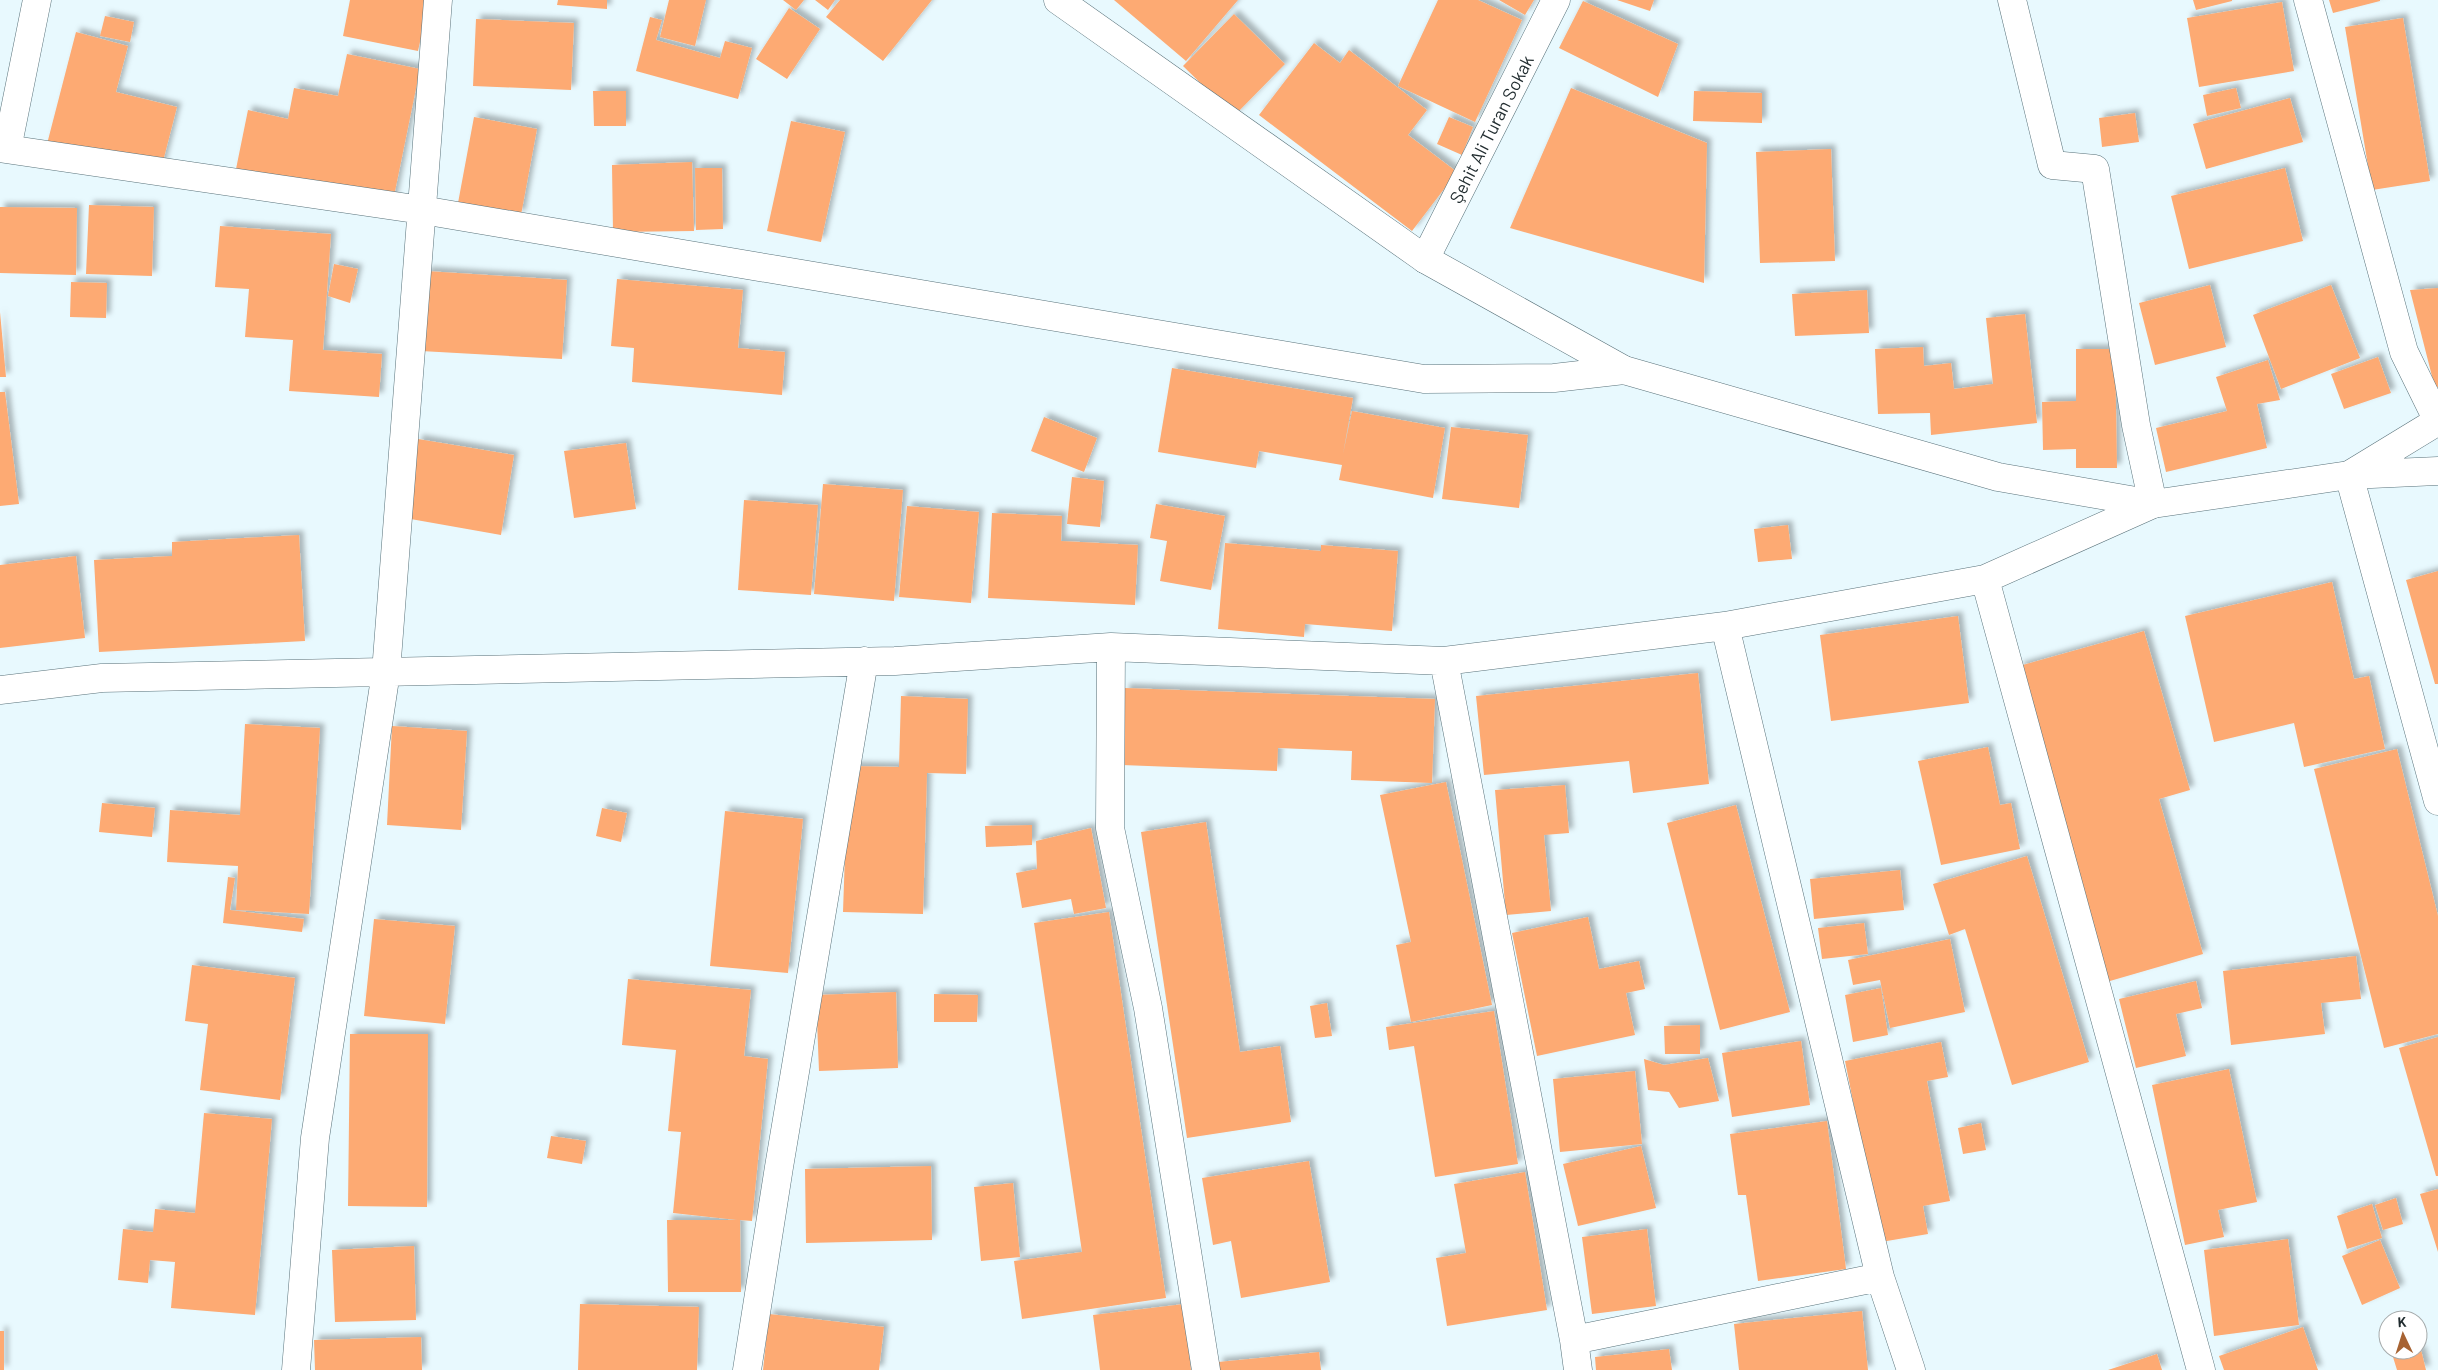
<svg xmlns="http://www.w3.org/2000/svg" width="2438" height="1370" font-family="Barlow,sans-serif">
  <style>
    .building { fill: #fdaa73; filter: url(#shadow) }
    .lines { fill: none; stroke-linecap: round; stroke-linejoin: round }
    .minor-casing { stroke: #59727a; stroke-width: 29 }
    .tertiary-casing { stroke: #59727a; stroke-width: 29 }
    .minor { stroke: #fff; stroke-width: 28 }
    .tertiary { stroke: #fff; stroke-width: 28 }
    .labels { text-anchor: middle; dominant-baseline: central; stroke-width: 5; stroke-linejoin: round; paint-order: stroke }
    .street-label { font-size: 18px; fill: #1f2a2d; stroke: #fff }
  </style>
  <defs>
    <filter id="shadow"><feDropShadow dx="4.5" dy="-4.5" stdDeviation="2.5" flood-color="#0004"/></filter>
  </defs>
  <rect width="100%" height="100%" fill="#e8f9fe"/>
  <path class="building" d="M350,0H429L418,51L343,36Z
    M558,0H607V9L557,5Z
    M669,0H706L695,46L660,37Z
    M783,0H804L796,10Z
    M815,0H835L828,10Z
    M840,0H932L883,61L826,17Z
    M1114,0H1238L1186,61Z
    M1438,0H1478L1522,20L1475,122L1398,86Z
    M1499,0H1534L1525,15Z
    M1617,0H1654L1650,11Z
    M2193,0H2232V1L2196,10Z
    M2329,0H2380V1L2333,13Z
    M1583,1L1678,44L1658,97L1559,48Z
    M2282,2L2294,71L2199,87L2187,18Z
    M789,8L820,29L787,79L756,59Z
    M1234,14L1285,64L1234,116L1183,66Z
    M105,16L134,22L130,42L100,36Z
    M650,17L662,20L656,40L720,58L725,41L752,48L738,99L636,71Z
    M2403,18L2430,181L2372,190L2345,27Z
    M476,19L574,23L571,90L473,86Z
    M76,32L128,46L116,92L177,107L160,173L47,144Z
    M1314,43L1340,63L1349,50L1427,110L1408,135L1457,172L1412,231L1259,115Z
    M347,54L420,69L393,201L236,169L248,110L288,119L294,88L338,96Z
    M1571,88L1707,143L1704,283L1510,228Z
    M2236,88L2241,108L2207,116L2203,95Z
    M593,91H626V126H594Z
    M1694,91L1762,93V123L1693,121Z
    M2290,98L2303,142L2206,169L2193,124Z
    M2135,113L2139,142L2102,147L2099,118Z
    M474,117L537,129L521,215L458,203Z
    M1449,117L1473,127L1462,155L1437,144Z
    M791,121L845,132L821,242L767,231Z
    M1831,149L1835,261L1760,263L1756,152Z
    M692,162L694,231L613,232L612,165Z
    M695,168H722L723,229L696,230Z
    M2285,168L2303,241L2189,269L2171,196Z
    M89,205L154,207L152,276L86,274Z
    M0,207L77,208L76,275L0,273Z
    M220,226L331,234L323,350L382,354L379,397L289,391L293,340L245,337L249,289L215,287Z
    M334,264L358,269L350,303L328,296Z
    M426,271L567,280L562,359L421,351Z
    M617,279L743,290L738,348L785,352L782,395L632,382L634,348L611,346Z
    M71,282L107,283L106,318L70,317Z
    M2210,285L2226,347L2155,365L2139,303Z
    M2331,285L2360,358L2281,389L2253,315Z
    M2438,288V387L2435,388L2410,290Z
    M1867,290L1869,333L1795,336L1792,294Z
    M0,312L6,377H0Z
    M2025,314L2037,423L1931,435L1930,413L1878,414L1875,349L1923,347L1924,366L1951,363L1954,389L1993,384L1986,318Z
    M2076,349H2115L2117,468H2076V449L2043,450L2042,402L2076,401Z
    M2378,357L2391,393L2344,409L2331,374Z
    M2268,360L2280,400L2257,404L2267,448L2166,472L2156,428L2227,411L2216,377Z
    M1172,368L1353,398L1343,454L1352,411L1445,428L1433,498L1339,480L1342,465L1259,451L1256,468L1158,452Z
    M0,392H5L19,504L0,506Z
    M1044,417L1097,438L1084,472L1031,451Z
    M1451,427L1528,435L1519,508L1442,499Z
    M418,439L514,455L501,535L405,518Z
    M626,443L636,509L574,518L564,451Z
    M1072,477L1104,481L1100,527L1067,524Z
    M823,484L903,490L894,601L814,594Z
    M744,500L818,505L811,595L738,590Z
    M1156,504L1225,516L1211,590L1160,581L1167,541L1150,538Z
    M907,506L979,512L971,603L899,597Z
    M992,513L1062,516L1061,541L1138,545L1135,605L988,598Z
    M1788,525L1792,559L1758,562L1754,529Z
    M299,535L305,641L99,652L94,560L172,556V542Z
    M1225,543L1321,551V545L1398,551L1392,631L1305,624L1304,637L1218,629Z
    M76,556L85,638L0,648V565Z
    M2438,571V684H2435L2406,580Z
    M2332,582L2354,679L2369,676L2385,749L2304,767L2294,723L2214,742L2185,616Z
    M1958,616L1969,703L1831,721L1820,635Z
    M2144,631L2190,790L2159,799L2203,954L2103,983L2019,666Z
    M1698,673L1709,784L1633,793L1629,761L1484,775L1476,696Z
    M1125,688L1435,699L1432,783L1351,780L1352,751L1278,748L1277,771L1122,765Z
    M901,696L968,699L966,774L927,773L923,914L843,912L848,766L899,767Z
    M245,724L320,728L309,914L236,910L238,866L167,862L170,810L240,815Z
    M392,726L467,731L461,830L387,825Z
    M1988,747L2000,805L2011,803L2020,849L1941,865L1918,761Z
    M2397,749L2438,916V1034L2384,1048L2314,769Z
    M1446,782L1492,1005L1411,1022L1396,945L1411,942L1380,795Z
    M1565,785L1569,833L1544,835L1551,911L1506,915L1495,790Z
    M102,803L155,808L152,837L99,832Z
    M1736,805L1790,1012L1720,1030L1667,823Z
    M602,808L627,813L621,842L596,836Z
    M725,811L803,819L788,973L710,966Z
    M1206,822L1240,1052L1280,1046L1291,1122L1187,1138L1141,832Z
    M1032,825V845L986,847L985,826Z
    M1091,828L1106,908L1074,914L1071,899L1022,908L1016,873L1037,869L1036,841Z
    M2027,856L2089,1062L2012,1085L1965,929L1949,935L1933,884Z
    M1900,870L1904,910L1814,919L1810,879Z
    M228,877L235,878L230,910L304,919L302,932L223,923Z
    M1109,912L1166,1298L1022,1319L1014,1261L1082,1252L1034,923Z
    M1588,917L1599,969L1639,961L1645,989L1626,993L1635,1035L1537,1056L1512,933Z
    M374,919L455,926L445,1024L364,1016Z
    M1864,923L1868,954L1822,959L1818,928Z
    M1950,939L1965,1012L1890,1028L1880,980L1853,985L1848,960Z
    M2356,956L2361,999L2321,1003L2325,1034L2231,1045L2223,971Z
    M192,965L295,978L280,1100L200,1090L208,1024L185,1021Z
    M628,979L751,990L744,1056L768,1059L752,1221L740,1220L741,1292H668L667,1220H737L673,1213L681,1132L668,1131L676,1050L622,1045Z
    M2196,981L2202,1008L2176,1014L2186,1056L2136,1068L2119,999Z
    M1881,988L1888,1035L1853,1042L1845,995Z
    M896,992L898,1068L819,1071L816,995Z
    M934,994L978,995L977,1022H934Z
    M1327,1003L1332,1036L1315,1038L1310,1006Z
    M1494,1011L1518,1164L1435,1177L1414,1046L1389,1050L1386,1027Z
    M1700,1025V1054H1665L1664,1026Z
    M350,1034H428L427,1207L348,1206Z
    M2438,1037V1176H2436L2399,1048Z
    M1801,1041L1810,1105L1732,1117L1722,1053Z
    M1941,1042L1948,1077L1927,1081L1950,1201L1923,1206L1928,1234L1881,1242L1845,1061Z
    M1708,1058L1719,1101L1679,1108L1669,1092L1648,1090L1644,1059L1664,1065Z
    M2229,1069L2257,1202L2218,1210L2224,1237L2185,1245L2152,1085Z
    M1635,1071L1642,1144L1560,1152L1553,1079Z
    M204,1113L272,1119L255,1315L171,1308L175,1262L150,1260L148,1283L118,1280L123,1229L153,1232L155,1209L195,1213Z
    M1827,1121L1846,1269L1758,1281L1746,1195H1738L1730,1134Z
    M1981,1123L1986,1150L1963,1154L1958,1128Z
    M551,1136L586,1141L582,1164L547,1158Z
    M1641,1146L1656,1208L1578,1226L1563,1164Z
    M1309,1161L1330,1282L1241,1298L1231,1241L1213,1245L1202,1178Z
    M931,1166L932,1240L806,1243L805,1169Z
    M1525,1172L1547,1310L1447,1326L1436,1258L1466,1253L1454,1184Z
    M1013,1183L1020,1257L981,1261L974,1187Z
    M2438,1189V1252L2420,1194Z
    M2396,1198L2403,1224L2383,1230L2375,1205Z
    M2372,1204L2382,1238L2347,1249L2337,1216Z
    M1647,1229L1656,1306L1592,1314L1582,1237Z
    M2288,1239L2299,1325L2214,1336L2204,1250Z
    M2380,1240L2400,1288L2362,1305L2342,1256Z
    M414,1246L416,1320L335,1322L332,1250Z
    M580,1304L699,1307L697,1370H578Z
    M1184,1304L1191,1370H1100L1093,1315Z
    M1862,1311L1868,1370H1739L1734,1324Z
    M769,1314L884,1327L879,1370H763Z
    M2303,1327L2318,1370H2224L2219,1356Z
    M0,1331H4V1370H0Z
    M421,1337L422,1370H315L314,1340Z
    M1669,1349L1672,1370H1596L1595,1357Z
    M2421,1350L2426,1370H2397L2393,1357Z
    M1319,1352L1321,1370H1219L1218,1362Z
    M2157,1354L2162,1370H2108Z"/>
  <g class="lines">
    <g class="minor-casing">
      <path id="minor" d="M2308,0L2404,352L2438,421
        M0,148L422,210L1424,379L1554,378L1624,370
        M7,149L37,0
        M1425,259L1556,0
        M2349,475L2438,801
        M1985,579L2201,1370
        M1725,626L1880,1277L1911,1370
        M1111,647L1110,828L1148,1008L1206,1370
        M1444,661L1574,1340L1578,1370
        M0,690L102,678L895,661L1111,647L1444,661L1725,626L1985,579L2153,504L2136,425L2095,169L2052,165L2012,0
        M1574,1340L1880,1277
        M296,1370L315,1138L386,672L438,0
        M747,1370L779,1167L864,661"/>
    </g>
    <g class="tertiary-casing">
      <path id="tertiary" d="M1058,0L1425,259L1624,370L1998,477L2153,504L2349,475L2438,471
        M2351,474L2438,421"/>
    </g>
    <use href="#minor" class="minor"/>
    <use href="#tertiary" class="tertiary"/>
  </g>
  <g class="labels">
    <g class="street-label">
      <text transform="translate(1491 129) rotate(-63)">Şehit Ali Turan Sokak</text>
    </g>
  </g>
  <g transform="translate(2403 1335) rotate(356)"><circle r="24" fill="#ffffff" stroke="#a5aaab"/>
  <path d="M0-4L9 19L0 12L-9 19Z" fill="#a76333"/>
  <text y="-8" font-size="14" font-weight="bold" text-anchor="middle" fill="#1f2a2d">K</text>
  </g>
</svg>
